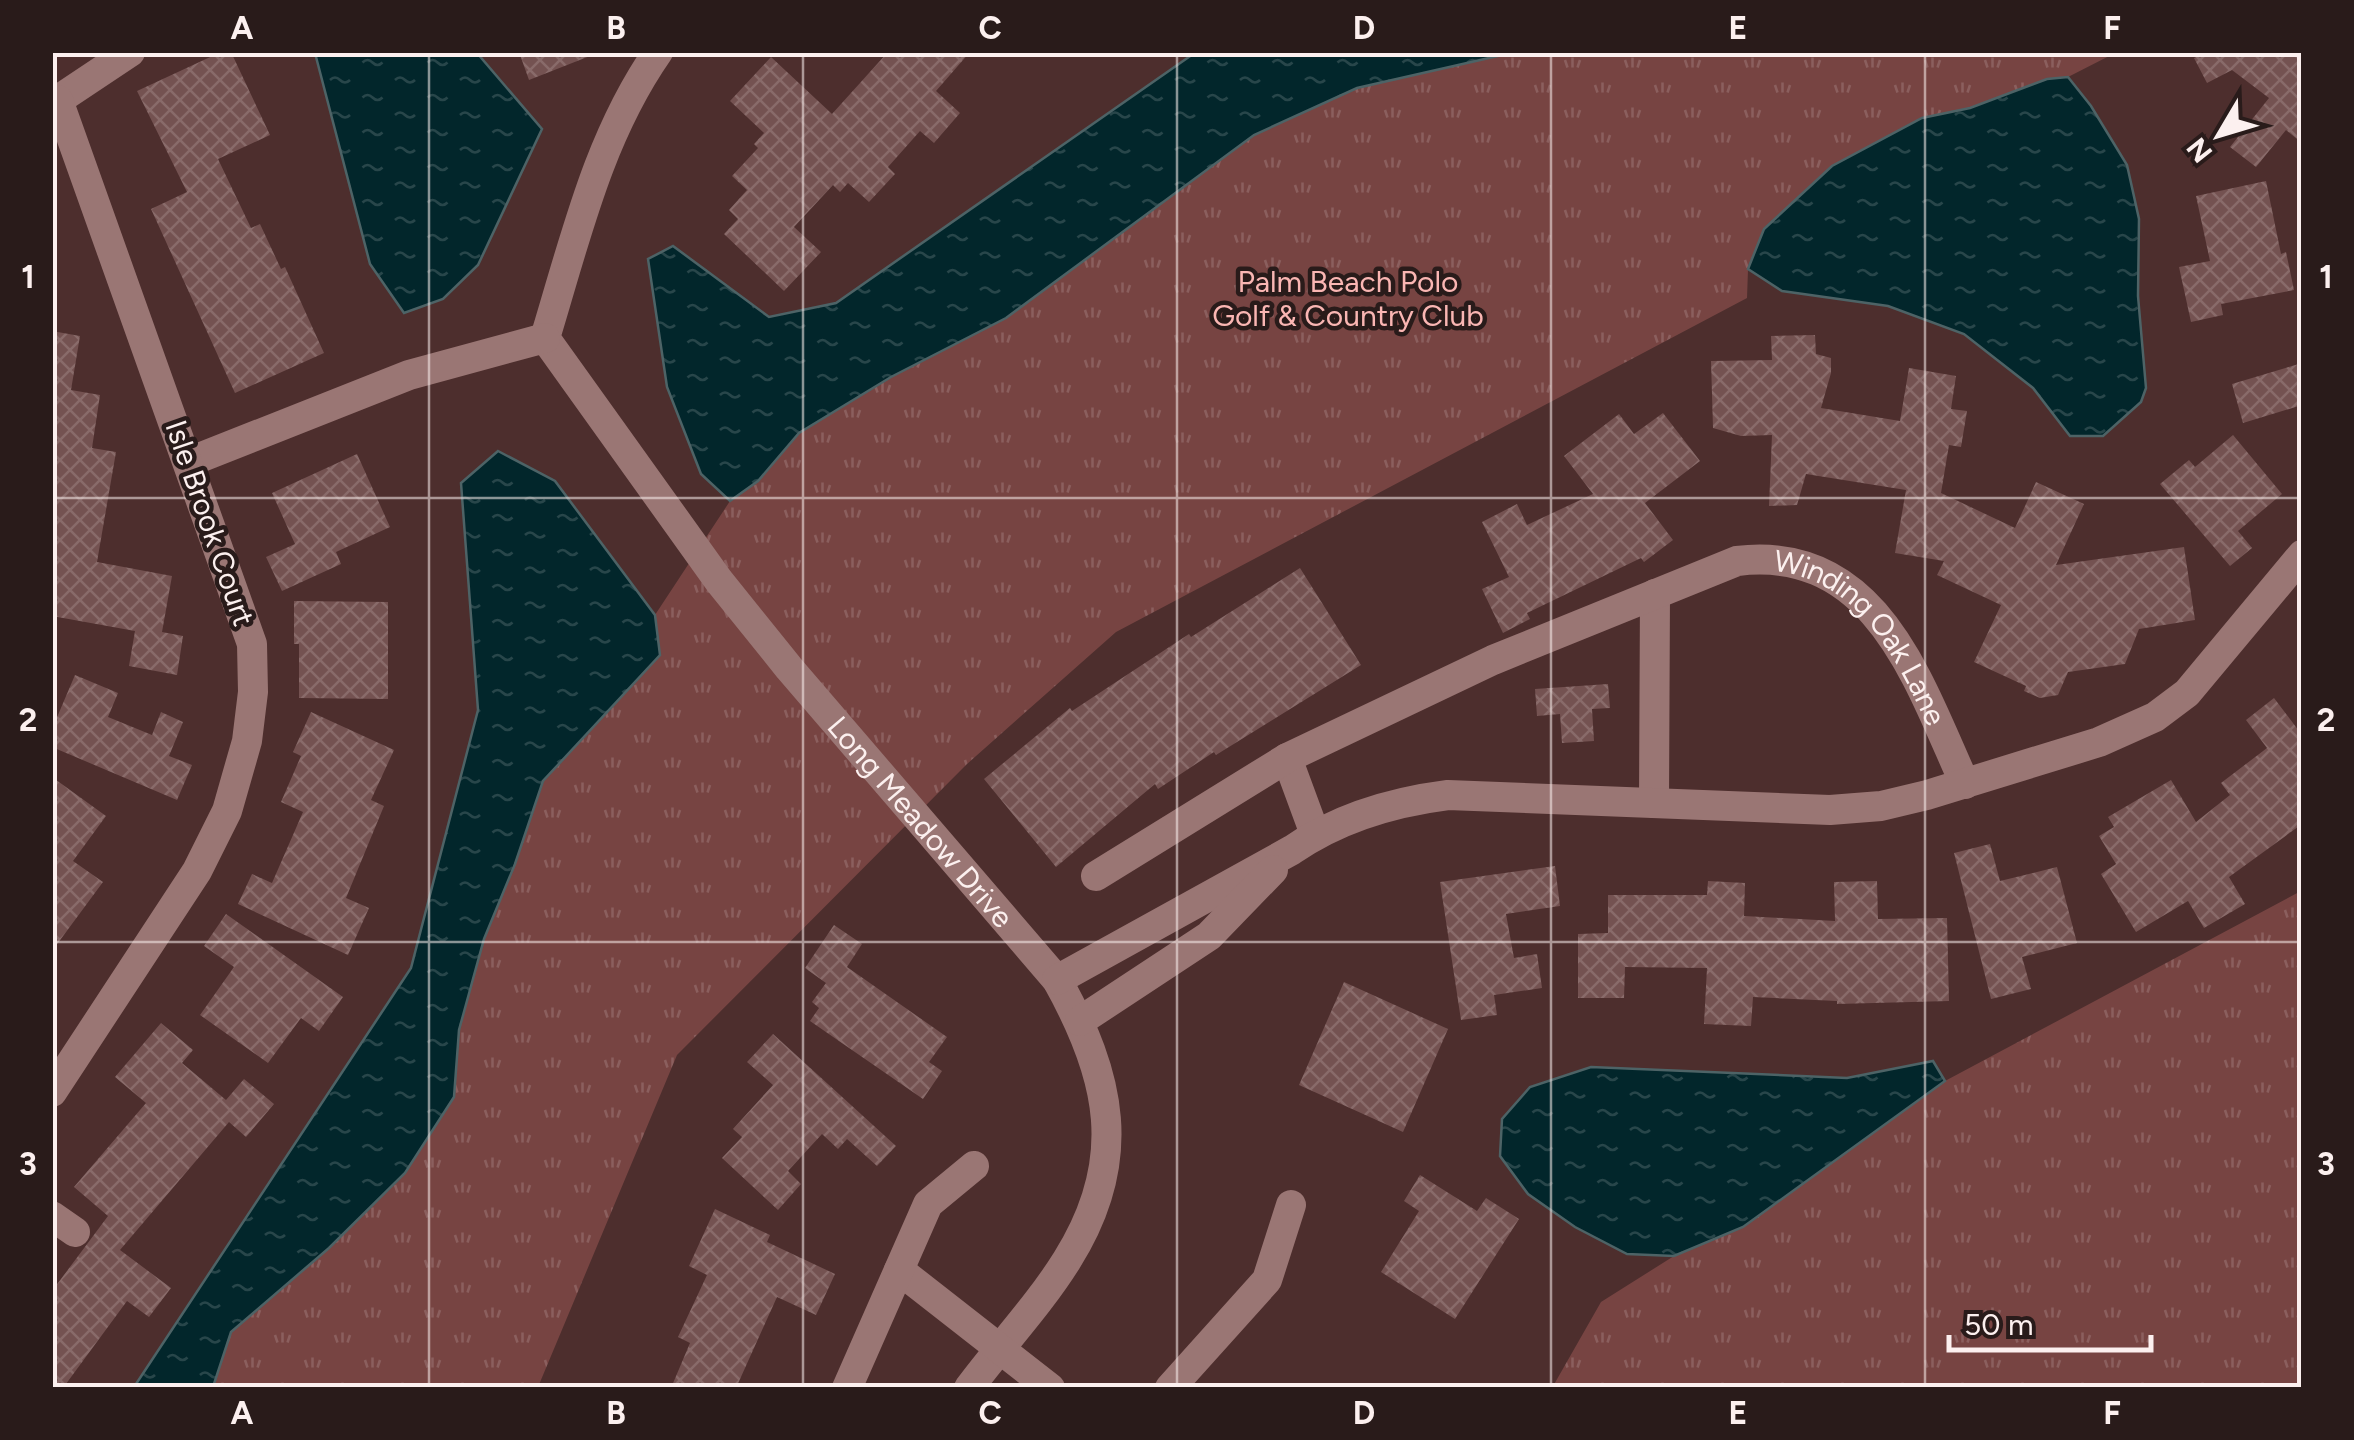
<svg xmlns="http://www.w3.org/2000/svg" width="2354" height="1440" font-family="Figtree,sans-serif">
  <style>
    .park { fill: url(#park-tufts) }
    .water { fill: url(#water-ripples); stroke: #4d6366; stroke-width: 2.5 }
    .building { fill: url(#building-cross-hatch) }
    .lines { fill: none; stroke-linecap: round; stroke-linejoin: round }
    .street { stroke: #9a7674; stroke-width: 30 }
    .grid { fill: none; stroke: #fcf0ef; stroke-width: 2.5; stroke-opacity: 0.55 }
    .labels { text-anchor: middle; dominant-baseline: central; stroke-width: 9; stroke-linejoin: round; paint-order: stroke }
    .park-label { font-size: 30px; fill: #fab6b3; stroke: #291b1a }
    .street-label { font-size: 30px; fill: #fcf0ef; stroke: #291b1a }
    .neatline { fill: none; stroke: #fcf0ef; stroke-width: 4 }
    .grid-label { font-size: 32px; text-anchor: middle; font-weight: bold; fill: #fcf0ef }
  </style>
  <defs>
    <pattern id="park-tufts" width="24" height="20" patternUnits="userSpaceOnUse" patternTransform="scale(2.5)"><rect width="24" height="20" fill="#774442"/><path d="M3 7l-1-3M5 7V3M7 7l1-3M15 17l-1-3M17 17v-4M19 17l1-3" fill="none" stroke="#8b5f5e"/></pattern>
    <pattern id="water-ripples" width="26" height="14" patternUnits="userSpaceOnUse" patternTransform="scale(2.5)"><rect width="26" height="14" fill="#02262b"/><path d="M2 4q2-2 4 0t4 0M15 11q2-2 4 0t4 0" fill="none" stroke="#28464a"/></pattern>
    <pattern id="building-cross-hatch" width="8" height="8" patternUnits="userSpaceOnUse" patternTransform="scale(2.5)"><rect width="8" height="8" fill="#745251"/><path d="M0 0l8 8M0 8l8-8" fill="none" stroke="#896b6a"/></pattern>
  </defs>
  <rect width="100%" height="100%" fill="#4d2e2d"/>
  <path class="park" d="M1511,53H2115L2068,77L2047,79L1970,108L1922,118L1832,166L1764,229L1748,269L1747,298L1116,632L967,764L677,1055L538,1387L213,1388L231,1332L329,1248L405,1173L454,1097L459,1030L484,939L515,864L544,781L660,655L655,615L730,501L758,481L799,433L891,377L1006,318L1254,135L1357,88Z
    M2301,891V1387L1552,1388L1601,1302L1674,1256L1743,1227L1945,1081Z"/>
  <path class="water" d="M1196,52L1511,53L1357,88L1254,135L1006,318L891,377L799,433L758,481L730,501L701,474L667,387L648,259L673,246L769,317L836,303Z
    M315,53H477L542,129L478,265L443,299L404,313L370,264Z
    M2068,77L2091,106L2127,165L2139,219L2138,296L2146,388L2141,402L2103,436H2070L2033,388L1964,334L1888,306L1782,291L1748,269L1764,229L1832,166L1922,118L1970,108L2047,79Z
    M498,451L555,481L655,615L660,655L543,781L515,864L484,939L459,1030L454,1097L405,1173L329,1248L231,1332L213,1387H134L411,968L478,710L461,483Z
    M1933,1061L1945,1081L1743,1227L1674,1256L1627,1254L1575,1227L1528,1194L1500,1156L1502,1119L1530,1087L1591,1067L1847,1078Z"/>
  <path class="building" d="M221,52H231L270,135L218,159L251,228L260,224L281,269L285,267L324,353L235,393L151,209L187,192L137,91Z
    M519,52H595V54L529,80Z
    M888,52H970L936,91L960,113L934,143L920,131L888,167L895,174L869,202L848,183L840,192L833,185L794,227L821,252L784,291L724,234L738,219L729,210L747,190L732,176L758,148L754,144L764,133L730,101L771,57L832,114Z
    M2206,52H2302V143L2286,130L2256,167L2230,147L2269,98L2232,70L2207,83L2194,58Z
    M2266,181L2281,254L2286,252L2294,290L2221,304L2223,315L2191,322L2179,267L2210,261L2196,196Z
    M52,331L80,336L71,390L100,395L92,448L116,452L97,562L172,576L162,632L183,636L177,675L129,666L135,631L52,616Z
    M1815,335L1816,354L1831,358V373L1821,408L1900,421L1909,368L1956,376L1951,409L1967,411L1961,447L1949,445L1941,493L2015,528L2036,482L2084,504L2056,565L2184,547L2195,620L2139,629L2125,664L2068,672L2058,695L2040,698L2024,691L2026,686L1974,662L2001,605L1937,575L1944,561L1895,553L1906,490L1806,474L1797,505L1769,506L1772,435L1741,436L1713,428L1711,361L1772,360L1771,336Z
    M2302,363V405L2243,423L2232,384Z
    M1663,413L1700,461L1645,503L1673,540L1644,562L1641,558L1527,613L1530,619L1503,633L1482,589L1509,577L1482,522L1517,504L1527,525L1593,494L1564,456L1619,414L1634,434Z
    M2233,435L2282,494L2238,531L2252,548L2230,566L2160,484L2189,460L2195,467Z
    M357,454L390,527L336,552L341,564L282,591L266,557L295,544L272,493Z
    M1300,568L1361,665L1216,755L1214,752L1158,789L1155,784L1056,867L984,779L1070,708L1072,711L1189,634L1191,637Z
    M294,601L388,602V699L299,698V644H294Z
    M75,675L118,693L108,717L152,735L161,712L183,722L169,756L192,765L177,800L52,747V729Z
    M1608,684L1610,708L1592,709L1594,741L1562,743L1560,714L1537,716L1535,689Z
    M2274,698L2302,735V824L2229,877L2245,904L2204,928L2188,901L2136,932L2101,874L2116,864L2099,836L2114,827L2108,817L2171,780L2196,822L2230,795L2221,783L2267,748L2246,720Z
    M311,712L394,750L371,800L384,806L346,898L369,908L348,955L238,904L252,874L272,883L303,812L281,802L301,756L293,752Z
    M52,777L106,816L73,861L103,882L52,951Z
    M1990,844L2000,881L2057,867L2077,943L2022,957L2031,989L1991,999L1954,853Z
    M1555,866L1560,906L1506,914L1514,958L1537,954L1542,988L1494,995L1497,1015L1461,1020L1440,882Z
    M1708,881L1745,883L1744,916L1835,921L1834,882L1877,881L1878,919L1947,918L1949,1001L1837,1004V1001L1753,997L1751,1026L1704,1024L1707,968L1625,967L1624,998H1578V934L1608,933V895H1707Z
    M226,914L343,997L319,1031L301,1018L268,1063L200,1015L234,967L204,946Z
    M834,925L862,944L847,967L947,1037L929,1062L942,1071L923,1099L810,1021L819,1008L812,1002L826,983L805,968Z
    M1344,982L1448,1029L1403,1132L1299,1085Z
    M161,1023L193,1050L182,1063L226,1100L244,1079L274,1104L246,1137L229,1122L120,1250L171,1288L149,1317L127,1301L63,1388H52V1291L108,1216L74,1187L146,1103L115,1077Z
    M773,1034L896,1146L877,1166L847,1139L838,1149L822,1134L788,1171L801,1184L778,1210L722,1158L742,1137L733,1129L773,1085L747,1062Z
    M1420,1175L1477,1211L1486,1198L1519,1219L1455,1319L1381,1272L1419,1211L1404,1201Z
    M715,1209L770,1235L767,1242L835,1274L816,1315L777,1297L736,1388H671L690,1343L678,1337L707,1275L689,1266Z"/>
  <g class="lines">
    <g class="street">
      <path id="s1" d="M658,52C598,138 575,240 545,338L719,581L789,668L1057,980C1111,1076 1130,1160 1067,1260C1039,1305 1001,1345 969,1388"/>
      <path d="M52,104L130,52"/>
      <path d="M189,462L409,375L545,338"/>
      <path d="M1287,758L1315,834"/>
      <path d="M1654,803L1655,594"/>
      <path id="s2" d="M1096,876L1287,758L1493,660L1737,561C1876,544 1918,681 1965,784"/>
      <path d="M1057,980L1292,850C1338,818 1393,802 1448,795L1830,810L1881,806L1927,795L2099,742L2155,717L2187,693L2302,555"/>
      <path d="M1080,1021L1209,936L1273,870"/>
      <path d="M52,1092L197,871L227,811L247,741L253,692L252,644L58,100"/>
      <path d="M52,1216L75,1232"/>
      <path d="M899,1270L1050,1388"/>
      <path d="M847,1388L928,1204L974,1166"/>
      <path d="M1170,1388L1267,1280L1291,1205"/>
    </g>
  </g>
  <path class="grid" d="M429,52V1388M803,52V1388M1177,52V1388M1551,52V1388M1925,52V1388M52,498H2302M52,942H2302"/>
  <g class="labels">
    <g class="park-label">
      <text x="1348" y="281">Palm Beach Polo<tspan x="1348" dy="34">Golf &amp; Country Club</tspan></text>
    </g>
    <g class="street-label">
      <text transform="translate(210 523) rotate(71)">Isle Brook Court</text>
      <text stroke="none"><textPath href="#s2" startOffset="875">Winding Oak Lane</textPath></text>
      <text stroke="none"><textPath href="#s1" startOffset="922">Long Meadow Drive</textPath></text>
    </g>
  </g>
  <rect width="2354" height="1440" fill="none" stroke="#291b1a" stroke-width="110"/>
  <g transform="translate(2219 135) rotate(232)" stroke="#291b1a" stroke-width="8" paint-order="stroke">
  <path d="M0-8L18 38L0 25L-18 38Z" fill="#fcf0ef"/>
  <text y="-15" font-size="28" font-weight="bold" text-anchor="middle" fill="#fcf0ef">N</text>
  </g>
  <path d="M1949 1335v15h202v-15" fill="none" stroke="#fcf0ef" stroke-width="5"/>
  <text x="1964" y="1335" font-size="30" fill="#fcf0ef" stroke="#291b1a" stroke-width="8" paint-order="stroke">50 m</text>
  <rect x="55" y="55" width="2244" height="1330" class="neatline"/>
  <g class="grid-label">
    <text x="242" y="39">A</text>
    <text x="616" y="39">B</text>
    <text x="990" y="39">C</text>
    <text x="1364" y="39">D</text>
    <text x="1738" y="39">E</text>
    <text x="2112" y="39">F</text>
    <text x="28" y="288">1</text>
    <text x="2326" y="288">1</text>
    <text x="28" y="731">2</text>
    <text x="2326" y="731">2</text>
    <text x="28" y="1175">3</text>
    <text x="2326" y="1175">3</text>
    <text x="242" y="1424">A</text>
    <text x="616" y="1424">B</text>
    <text x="990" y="1424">C</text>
    <text x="1364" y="1424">D</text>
    <text x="1738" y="1424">E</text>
    <text x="2112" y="1424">F</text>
  </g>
</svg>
